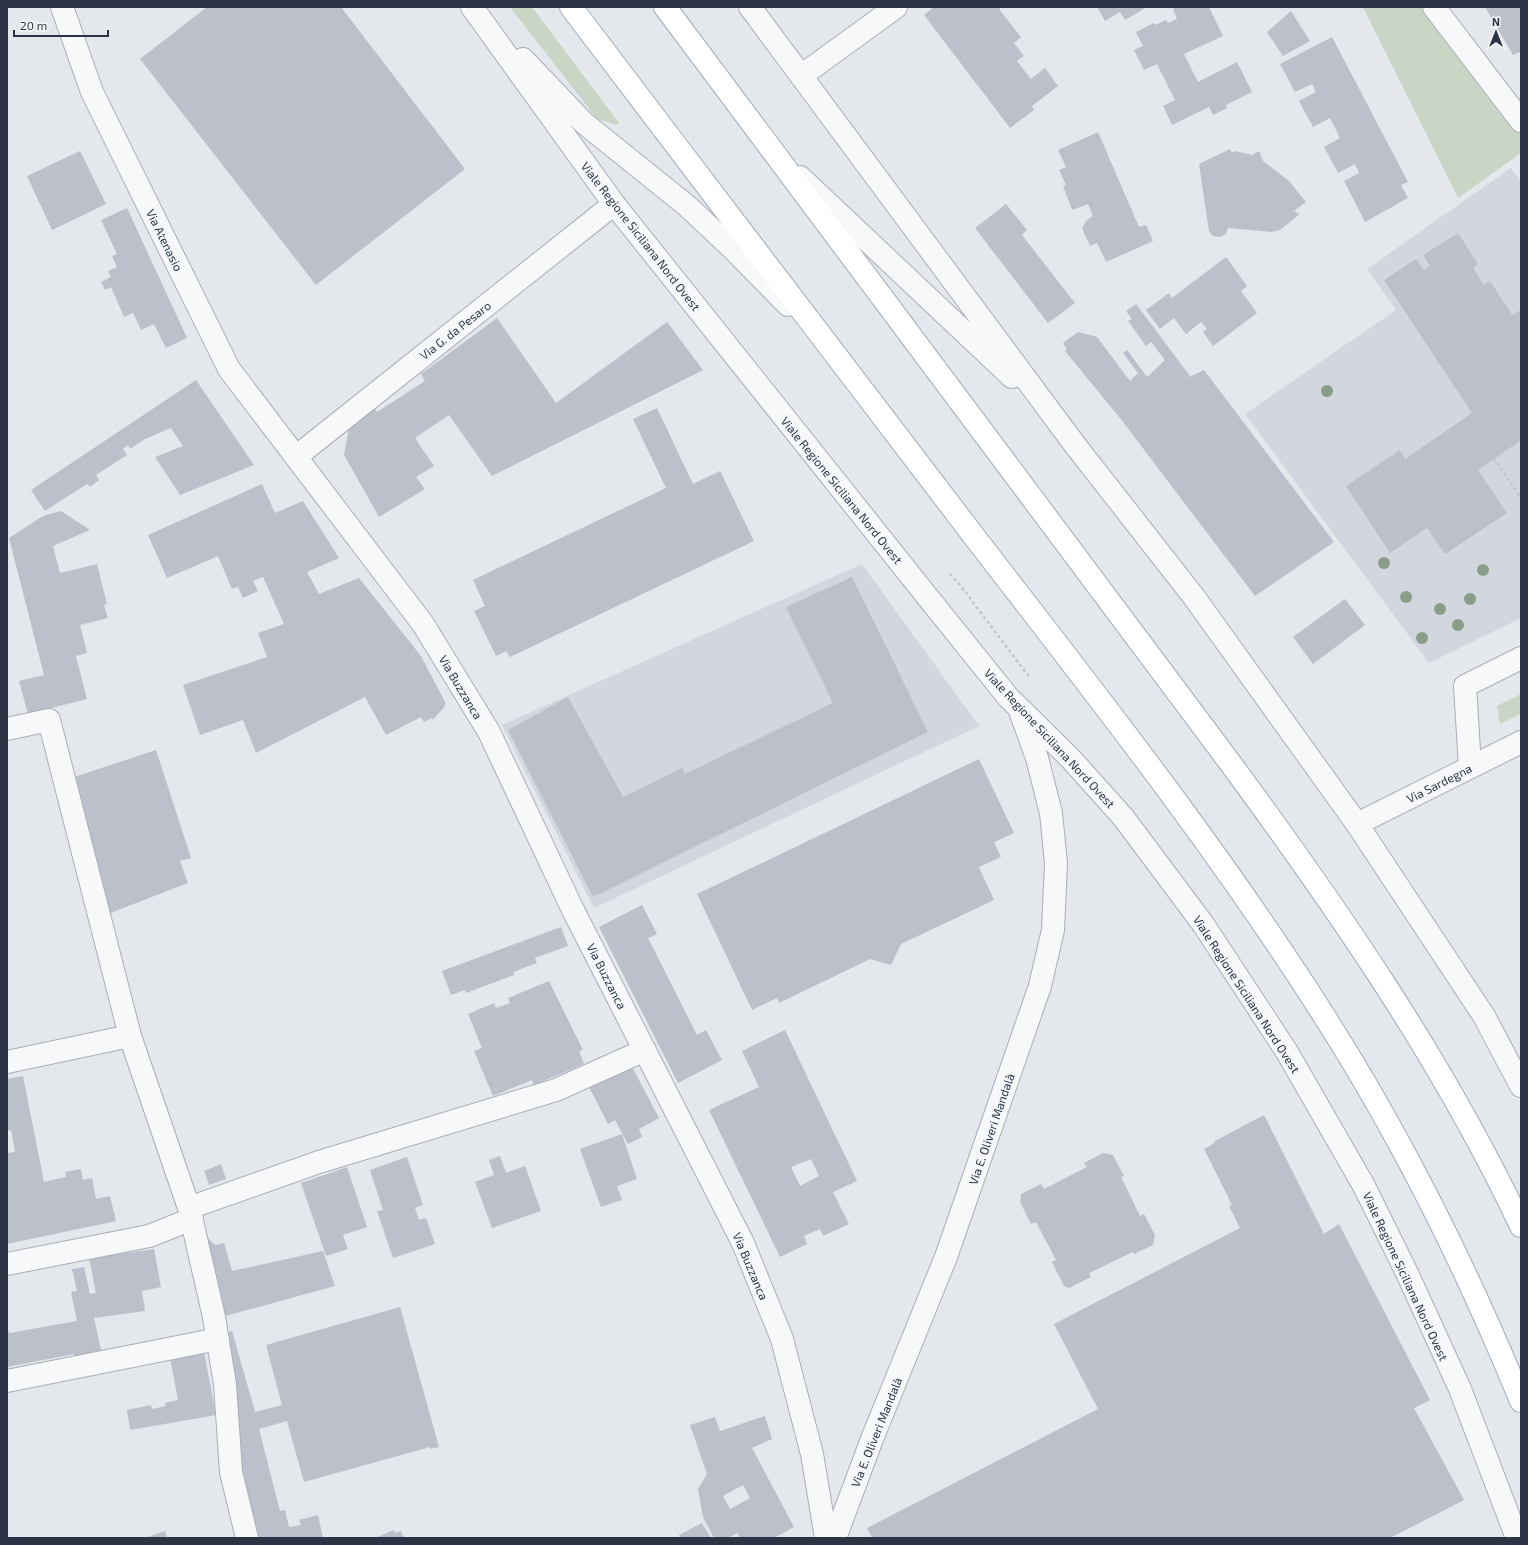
<svg xmlns="http://www.w3.org/2000/svg" width="1528" height="1545" font-family="'Exo 2',sans-serif">
  <style>
    .built { fill: #d2d6de }
    .green { fill: #c9d6c5 }
    .building { fill: #bbc0ca; fill-rule: evenodd }
    .lines { fill: none; stroke-linecap: round; stroke-linejoin: round }
    .minor-casing { stroke: #a9aeb7; stroke-width: 24 }
    .major-casing { stroke: #a3abb8; stroke-width: 24 }
    .path { stroke: #c2c5cb; stroke-width: 2.5; stroke-dasharray: 3 3; stroke-linecap: butt }
    .minor { stroke: #f7f8fa; stroke-width: 22 }
    .major { stroke: #fff; stroke-width: 22 }
    .tree { fill: #899d89 }
    .labels { text-anchor: middle; dominant-baseline: central; stroke-width: 3; stroke-linejoin: round; paint-order: stroke }
    .street-label { font-size: 12px; fill: #2b3445; stroke: #f4f6f9 }
  </style>
  <rect width="100%" height="100%" fill="#e4e7ec"/>
  <path class="built" d="M1511,168L1521,182V618L1429,663L1245,414L1396,310L1367,269Z
    M862,564L979,726L594,908L502,725Z"/>
  <path class="green" d="M510,7H532L619,123L616,125L597,119Z
    M1363,7H1423L1521,135V153L1458,198Z
    M1521,694V714L1500,724L1497,706Z"/>
  <path class="building" d="M207,7H341L465,169L316,285L140,59Z
    M934,7H1002L999,9L1021,37L1014,43L1024,56L1017,61L1031,79L1045,68L1058,86L1032,106L1034,110L1010,128L924,15Z
    M1097,7H1147L1125,20L1120,12L1105,21Z
    M1177,7H1209L1223,36L1184,54L1198,82L1237,62L1252,92L1226,105L1227,108L1213,115L1209,107L1172,125L1163,106L1175,100L1157,64L1144,70L1134,50L1143,46L1136,32L1154,23L1155,25L1166,20L1168,23L1177,19L1173,9Z
    M1485,7H1521V55L1519,52L1513,55Z
    M1291,11L1310,41L1283,56L1267,32Z
    M1332,37L1408,182L1401,185L1408,198L1365,222L1344,181L1359,173L1355,164L1338,173L1324,147L1340,138L1330,118L1313,127L1299,101L1316,92L1312,84L1295,92L1280,64Z
    M1098,132L1139,227L1146,225L1153,241L1106,262L1097,243L1090,246L1082,228L1087,220L1093,216L1088,204L1072,210L1063,186L1066,185L1059,170L1066,167L1058,150Z
    M1230,149L1232,153L1236,151L1252,155L1259,151L1263,161L1289,181L1306,202L1294,211L1300,214L1280,230L1272,232L1228,228L1226,234L1220,237L1213,236L1209,231L1199,164Z
    M80,151L106,204L52,230L27,176Z
    M1006,204L1027,230L1022,235L1075,303L1048,323L975,228Z
    M127,208L187,338L166,348L154,324L141,330L133,313L124,317L111,287L105,290L101,282L111,277L108,271L117,267L112,256L117,254L101,220Z
    M1458,233L1478,264L1473,268L1484,285L1490,281L1512,315L1521,310V440L1478,470L1507,513L1445,554L1427,528L1390,553L1346,486L1400,450L1405,459L1472,413L1384,280L1416,259L1424,270L1430,266L1423,255Z
    M1226,257L1247,286L1241,291L1257,313L1213,346L1203,332L1207,329L1201,322L1186,334L1174,318L1160,329L1146,310L1169,293L1172,298Z
    M1136,304L1190,376L1185,379L1204,370L1334,542L1255,596L1120,418L1065,351L1067,349L1063,343L1078,332L1097,337L1130,381L1138,373L1123,353L1127,350L1147,377L1165,360L1151,342L1146,346L1128,321L1132,319L1126,311Z
    M497,318L556,403L667,322L703,370L492,476L449,415L415,438L434,466L416,477L425,489L379,517L344,455L349,428L375,409L377,412L425,381L421,374Z
    M196,380L254,465L180,495L155,457L183,446L171,428L145,439L130,449L128,445L123,449L127,455L96,475L99,480L90,487L87,484L45,511L31,490Z
    M657,408L693,484L720,471L754,541L510,657L506,651L496,656L474,611L485,606L473,580L666,488L633,419Z
    M262,484L275,513L303,501L339,558L307,572L319,594L359,578L421,656L445,702V706L433,720L432,718L424,722L421,717L386,735L365,697L256,753L243,720L200,735L183,685L267,657L258,633L284,624L263,577L253,581L258,591L243,598L238,587L232,589L218,556L167,578L148,535Z
    M61,511L90,530L53,546L60,573L97,564L107,604L104,605L108,618L80,625L87,653L76,656L87,699L28,714L19,681L44,675L9,538L43,516Z
    M852,577L928,732L593,897L508,730L568,697L623,797L682,768L685,774L833,703L786,607Z
    M1345,599L1365,625L1313,664L1293,637Z
    M156,750L191,858L180,861L188,883L105,915L71,778Z
    M979,759L1014,833L994,842L1001,857L979,867L994,900L901,944L891,965L870,959L779,1003L777,998L752,1010L697,894Z
    M642,905L657,934L648,938L697,1035L706,1030L722,1060L678,1083L599,927Z
    M561,927L568,946L535,958L537,963L513,972L514,975L466,993L465,990L451,995L442,971Z
    M549,981L583,1050L579,1051L584,1064L534,1085L532,1080L493,1096L474,1051L482,1048L468,1014L494,1003L496,1008L510,1003L508,998Z
    M785,1030L857,1181L833,1192L849,1224L823,1236L820,1229L804,1236L807,1244L780,1257L709,1110L759,1087L742,1051ZM811,1159L819,1176L800,1186L791,1167Z
    M630,1063L659,1118L639,1129L642,1137L628,1144L615,1120L608,1124L588,1085Z
    M23,1076L44,1182L66,1177L65,1172L81,1169L83,1180L92,1178L96,1199L110,1196L116,1221L7,1244V1153L15,1152L11,1130L7,1131V1079Z
    M1264,1115L1324,1234L1339,1224L1430,1400L1414,1408L1464,1500L1390,1538H872L867,1528L1098,1409L1054,1324L1240,1228L1229,1206L1232,1205L1204,1149L1215,1143L1213,1142Z
    M622,1134L637,1179L617,1186L622,1200L601,1207L580,1149Z
    M1103,1153L1113,1155L1124,1176L1121,1177L1140,1216L1144,1214L1155,1235L1153,1245L1134,1254L1133,1252L1089,1273L1091,1277L1069,1288L1064,1286L1052,1262L1056,1260L1036,1222L1031,1224L1020,1202L1021,1194L1041,1184L1044,1189L1087,1167L1084,1163Z
    M500,1156L506,1173L525,1166L541,1211L492,1228L475,1182L494,1175L489,1160Z
    M407,1157L423,1205L415,1208L419,1220L426,1218L435,1244L393,1258L377,1211L383,1210L370,1170Z
    M221,1164L226,1179L209,1185L204,1171Z
    M347,1167L367,1227L343,1235L348,1249L326,1256L301,1183Z
    M206,1236L215,1245L224,1243L232,1271L323,1251L335,1286L218,1318Z
    M154,1249L161,1287L142,1291L145,1311L94,1318L102,1354L75,1359L74,1354L7,1367V1325L9,1333L77,1321L71,1292L77,1291L72,1269L84,1267L90,1294L96,1293L89,1258Z
    M400,1307L439,1447L430,1449V1447L304,1482L287,1421L259,1429L280,1511L285,1510L289,1527L301,1525L299,1520L318,1515L323,1538H250L222,1334L232,1331L255,1412L282,1405L266,1345Z
    M204,1352L216,1415L130,1430L127,1410L151,1405L152,1409L166,1406L165,1403L178,1400L170,1358Z
    M765,1416L772,1439L752,1448L794,1527L774,1538H740L737,1533L728,1538H714L703,1517L698,1489L707,1474L690,1425L715,1417L720,1431ZM743,1485L750,1498L730,1509L723,1496Z
    M702,1523L711,1538H680L679,1535Z
    M394,1530L395,1533L401,1531L404,1538H375Z
    M165,1531L167,1538H145Z"/>
  <g class="lines">
    <g class="minor-casing">
      <path id="minor" d="M62,7L92,92L229,369L423,624L489,732L572,908L743,1243L782,1339L812,1454L826,1538
        M472,7L614,204L926,595L1008,697L1070,758L1123,817L1203,924L1287,1052L1364,1186L1407,1273L1460,1389L1517,1538
        M750,7L1075,445L1194,597L1357,824L1484,1016L1521,1086
        M1434,7L1521,121
        M523,59L584,123L686,205L732,248L788,305
        M801,76L896,7
        M800,177L1012,377
        M297,456L614,204
        M7,729L49,720L130,1036L189,1208
        M1470,767L1465,686L1521,658
        M1357,824L1521,742
        M7,1062L130,1036
        M7,1264L149,1236L192,1219
        M7,1381L218,1339
        M247,1538L231,1472L225,1384L214,1317L189,1208L319,1162L556,1090L645,1050
        M835,1538L872,1439L946,1257L1040,986L1053,930L1056,863L1051,813L1037,758L1020,711"/>
    </g>
    <g class="major-casing">
      <path id="major" d="M571,7C705,183 838,360 973,535C1097,696 1225,857 1333,1030C1407,1148 1468,1272 1521,1401
        M665,7L1228,760C1337,908 1442,1059 1521,1226"/>
    </g>
    <path class="path" d="M1494,458L1521,498
      M950,574L960,585L1030,678"/>
    <use href="#minor" class="minor"/>
    <use href="#major" class="major"/>
  </g>
  <g class="tree">
    <circle cx="1327" cy="391" r="6"/>
    <circle cx="1384" cy="563" r="6"/>
    <circle cx="1483" cy="570" r="6"/>
    <circle cx="1406" cy="597" r="6"/>
    <circle cx="1470" cy="599" r="6"/>
    <circle cx="1440" cy="609" r="6"/>
    <circle cx="1458" cy="625" r="6"/>
    <circle cx="1422" cy="638" r="6"/>
  </g>
  <g class="labels">
    <g class="street-label">
      <text transform="translate(641 236) rotate(52)">Viale Regione Siciliana Nord Ovest</text>
      <text transform="translate(165 240) rotate(64)">Via Atenasio</text>
      <text transform="translate(455 330) rotate(-38)">Via G. da Pesaro</text>
      <text transform="translate(842 490) rotate(51)">Viale Regione Siciliana Nord Ovest</text>
      <text transform="translate(461 687) rotate(59)">Via Buzzanca</text>
      <text transform="translate(1050 738) rotate(47)">Viale Regione Siciliana Nord Ovest</text>
      <text transform="translate(1439 783) rotate(-27)">Via Sardegna</text>
      <text transform="translate(607 976) rotate(63)">Via Buzzanca</text>
      <text transform="translate(1247 994) rotate(57)">Viale Regione Siciliana Nord Ovest</text>
      <text transform="translate(991 1129) rotate(-71)">Via E. Oliveri Mandalà</text>
      <text transform="translate(751 1266) rotate(67)">Via Buzzanca</text>
      <text transform="translate(1406 1276) rotate(65)">Viale Regione Siciliana Nord Ovest</text>
      <text transform="translate(876 1432) rotate(-68)">Via E. Oliveri Mandalà</text>
    </g>
  </g>
  <rect width="1528" height="1545" fill="none" stroke="#2b3445" stroke-width="16"/>
  <g transform="translate(1496 32)" stroke="#f4f6f9" stroke-width="3" paint-order="stroke">
  <path d="M0-3L7 15L0 10L-7 15Z" fill="#2b3445"/>
  <text y="-6" font-size="11" font-weight="bold" text-anchor="middle" fill="#2b3445">N</text>
  </g>
  <path d="M14 30v6h94v-6" fill="none" stroke="#2b3445" stroke-width="2"/>
  <text x="20" y="30" font-size="12" fill="#2b3445" stroke="#f4f6f9" stroke-width="3" paint-order="stroke">20 m</text>
</svg>
